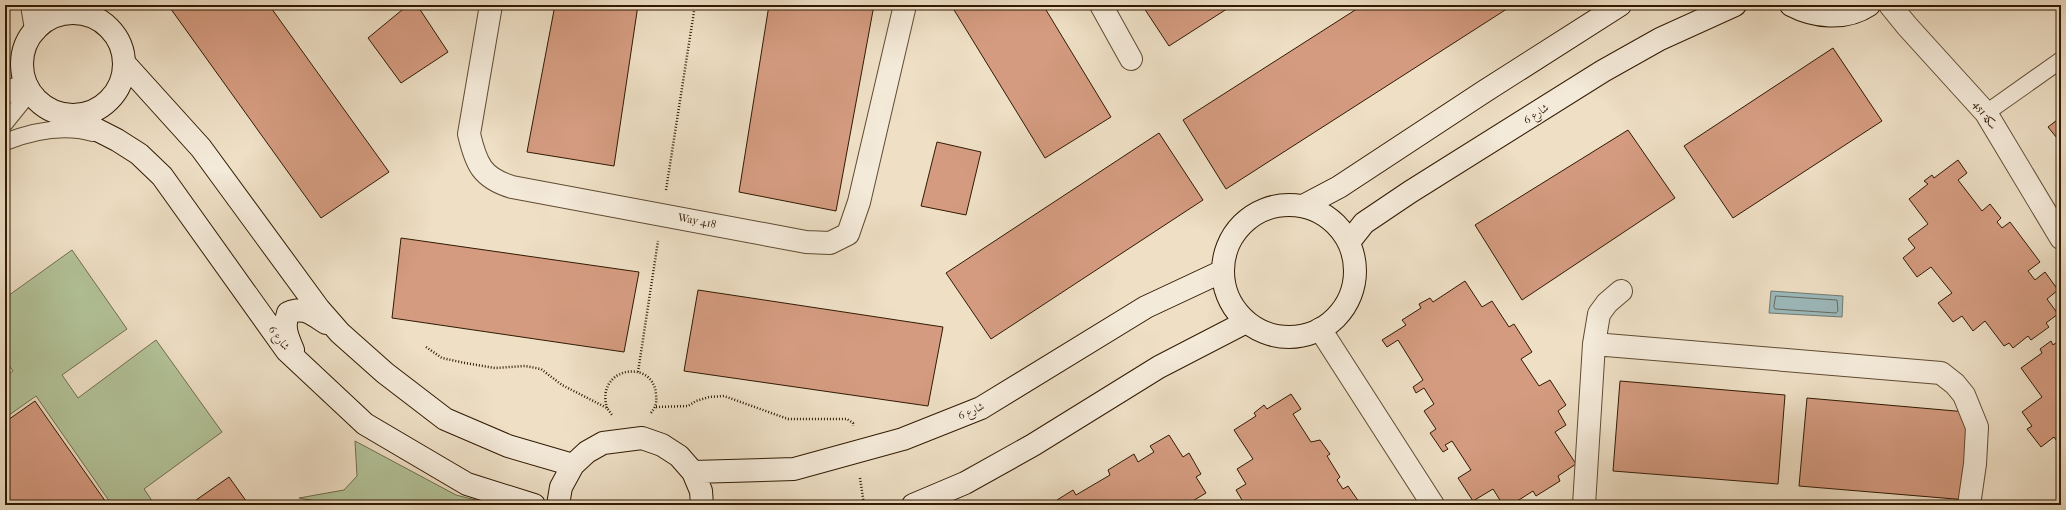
<svg xmlns="http://www.w3.org/2000/svg" width="2066" height="510" font-family="'IM FELL French Canon',Amiri,serif">
  <style>
    .green { fill: #b3c399; stroke: #726e4e }
    .water { fill: #9cbabd; stroke: #717a72 }
    .lines { fill: none; stroke-linecap: round; stroke-linejoin: round }
    .shore { stroke: #666a60; stroke-width: 1 }
    .building { fill: #d49b80; stroke: #311a02 }
    .lane-casing { stroke: #604b33; stroke-width: 18 }
    .street-casing { stroke: #604b33; stroke-width: 24 }
    .secondary-casing { stroke: #311a02; stroke-width: 24 }
    .path { stroke: #311a02; stroke-width: 2.5; stroke-dasharray: 1 2; stroke-linecap: butt }
    .lane { stroke: #f4ead9; stroke-width: 16 }
    .street { stroke: #f4ead9; stroke-width: 22 }
    .secondary { stroke: #f4ead9; stroke-width: 22 }
    .labels { text-anchor: middle; dominant-baseline: central; stroke-width: 3; stroke-linejoin: round; paint-order: stroke }
    .street-label { font-size: 11px; fill: #311a02; stroke: #f4ead9 }
  </style>
  <rect width="100%" height="100%" fill="#eedfc5"/>
  <filter id="stains"><feTurbulence type="fractalNoise" baseFrequency=".005" numOctaves="4"/><feColorMatrix values="0 0 0 0 .2 0 0 0 0 .09 0 0 0 0 .02 0 0 0 .5 -.17"/></filter>
  <radialGradient id="worn" r=".72"><stop offset=".6" stop-color="#630" stop-opacity="0"/><stop offset="1" stop-color="#630" stop-opacity=".3"/></radialGradient>
  <path class="green" d="M72,250L127,329L62,375L78,398L156,340L222,432L144,489L155,505H112L36,396L5,418V377L13,371L5,360V298Z
    M355,441L456,495L495,505H338L299,498L344,490L357,476Z"/>
  <path class="water" d="M1771,291L1843,296L1842,317L1769,313Z"/>
  <g class="lines">
    <path class="shore" d="M1776,296L1837,300L1838,311L1836,313L1775,309L1774,307Z"/>
  </g>
  <path class="building" d="M168,5H269L389,172L321,218Z
    M408,5H417L448,52L401,83L368,38Z
    M555,5H638L614,166L527,152Z
    M769,5H874L836,211L739,192Z
    M951,5H1043L1111,117L1045,158Z
    M1142,5H1233L1169,46Z
    M1363,5H1513L1226,189L1183,120Z
    M1833,48L1882,121L1733,218L1684,146Z
    M2061,117V143L2048,127Z
    M1628,130L1675,198L1522,300L1475,225Z
    M1159,133L1203,200L991,339L946,273Z
    M937,142L981,152L966,215L921,206Z
    M1958,160L1967,173L1958,180L1982,211L1990,204L2001,218L1997,222L2002,228L2010,222L2040,262L2028,271L2035,280L2045,272L2058,290L2047,299L2058,314L2046,323L2049,327L2031,340L2028,336L2013,348L2009,343L2004,346L1985,321L1973,331L1962,316L1953,322L1938,303L1952,293L1931,267L1917,277L1903,258L1915,248L1908,239L1928,224L1909,199L1928,184L1924,181L1932,175L1934,178Z
    M401,238L639,272L624,352L392,318Z
    M1465,281L1482,307L1492,301L1509,327L1514,324L1532,352L1521,359L1539,386L1550,380L1566,405L1558,411L1566,425L1555,432L1576,464L1558,476L1560,481L1536,496L1533,491L1511,505H1503L1493,489L1473,501L1458,478L1471,470L1452,441L1445,445L1448,449L1443,452L1430,433L1436,429L1424,411L1434,404L1424,388L1416,393L1413,387L1423,380L1398,340L1387,347L1382,340L1406,325L1402,320L1421,308L1419,304L1430,298L1433,302Z
    M698,290L943,327L928,406L684,371Z
    M2061,339V447L2054,437L2041,447L2027,429L2032,426L2022,412L2042,397L2021,368L2042,353L2040,349L2051,341L2053,345Z
    M1620,381L1785,395L1778,484L1613,471Z
    M1291,394L1301,409L1293,414L1311,442L1320,440L1330,454L1327,456L1340,477L1337,480L1343,489L1348,486L1359,502L1354,505H1245L1236,490L1246,484L1237,469L1253,459L1234,430L1256,416L1254,413L1264,405L1267,409Z
    M1807,398L1967,412V500L1799,486Z
    M35,401L108,505H5V422Z
    M1169,435L1183,457L1189,453L1201,474L1196,477L1206,493L1186,505H1060L1057,500L1073,490L1076,495L1110,475L1108,470L1134,454L1138,462L1154,452L1150,446Z
    M229,477L249,505H189Z"/>
  <g class="lines">
    <g class="lane-casing">
      <path id="lane" d="M1986,113L2061,60
        M5,123L30,92
        M5,142C33,131 64,125 93,133"/>
    </g>
    <g class="street-casing">
      <path id="street" d="M32,5L36,29
        M70,5L78,13
        M491,5L469,134C476,164 482,178 512,187L806,242L830,243L848,234L859,202L905,5
        M1101,5L1131,59
        M1890,5L1907,26L1986,113L2061,238
        M5,93L26,85
        M1320,329L1433,505
        M1594,344L1941,373L1955,384L1964,395L1977,427L1975,464L1969,505
        M1584,505L1594,344L1599,314L1607,303L1621,291"/>
    </g>
    <g class="secondary-casing">
      <path id="secondary" d="M1791,5C1814,17 1845,21 1869,5
        M22 64a51 51 0 1 1 102 0a51 51 0 1 1-102 0Z
        M125,64L201,148L319,309L340,333L385,373L445,419L508,446L573,465
        M70,116L117,140L139,154L162,176L287,351L365,424L467,484L534,505
        M1223 271a66 66 0 1 1 132 0a66 66 0 1 1-132 0Z
        M1303,206L1339,187L1485,91L1620,5
        M1349,242L1364,223L1410,192L1603,71L1660,39L1735,5
        M293,350C287,336 283,327 288,313C304,306 312,314 326,323
        M693,472L794,469L903,439L981,408L1146,307L1223,271
        M558,505L561,487L573,465L587,452L603,443L642,438L662,445L679,456L693,472L701,491L702,505
        M913,505L965,483L1033,445L1159,367L1246,322"/>
    </g>
    <path class="path" d="M666,190L695,5
      M426,347L442,358L465,363L495,368L525,366L541,369L562,385L607,408L612,415
      M638,372L658,241
      M656,407L688,406L696,401L709,397L724,396L788,419H847L853,423V426
      M607,408C595,367 653,358 656,394C657,403 656,407 650,414
      M860,478L864,505"/>
    <use href="#lane" class="lane"/>
    <use href="#street" class="street"/>
    <use href="#secondary" class="secondary"/>
  </g>
  <g class="labels">
    <g class="street-label">
      <text transform="translate(1536 114) rotate(-33)">شارع 6</text>
      <text transform="translate(1985 115) rotate(54)">سكة 451</text>
      <text transform="translate(697 221) rotate(11)">Way 418</text>
      <text transform="translate(279 338) rotate(53)">شارع 6</text>
      <text transform="translate(971 411) rotate(-24)">شارع 6</text>
    </g>
  </g>
  <rect width="2066" height="510" fill="none" stroke="#eedfc5" stroke-width="20"/>
  <rect x="6" y="6" width="2054" height="498" fill="none" stroke="#311a02" stroke-width="2"/>
  <rect x="10" y="10" width="2046" height="490" fill="none" stroke="#311a02"/>
  <rect width="100%" height="100%" filter="url(#stains)"/>
  <rect width="100%" height="100%" fill="url(#worn)"/>
</svg>
